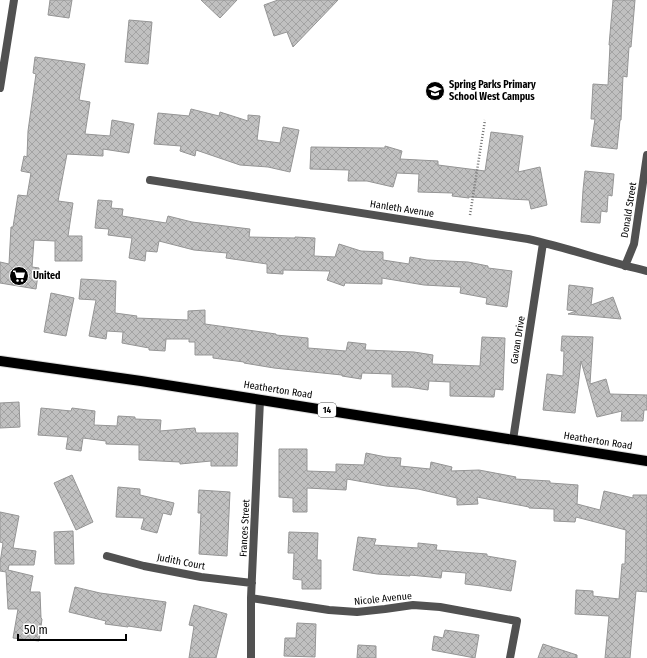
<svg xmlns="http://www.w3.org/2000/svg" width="647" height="658" font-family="'Fira Sans Condensed',sans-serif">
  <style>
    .building { fill: url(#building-cross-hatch); stroke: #959595 }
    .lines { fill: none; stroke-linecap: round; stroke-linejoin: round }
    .primary-casing { stroke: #dbdbdb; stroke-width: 12 }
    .path { stroke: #737373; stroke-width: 2.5; stroke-dasharray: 1 2; stroke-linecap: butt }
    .minor { stroke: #515151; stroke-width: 8 }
    .primary { stroke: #000; stroke-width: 10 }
    .labels { text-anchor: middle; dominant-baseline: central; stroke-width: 3; stroke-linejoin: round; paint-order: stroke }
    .shield { fill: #fff; stroke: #4c4c4c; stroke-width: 1 }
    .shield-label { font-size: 9px; font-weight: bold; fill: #000 }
    .poi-label { font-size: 10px; font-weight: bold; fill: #000; stroke: #fff; text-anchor: start }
    .street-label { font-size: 10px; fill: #000; stroke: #fff }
  </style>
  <defs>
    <pattern id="building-cross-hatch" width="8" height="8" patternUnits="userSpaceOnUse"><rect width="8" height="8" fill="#c0c0c0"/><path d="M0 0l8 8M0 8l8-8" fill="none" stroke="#a3a3a3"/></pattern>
  </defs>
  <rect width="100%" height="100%" fill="#fff"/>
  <path class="building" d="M50,0H72L69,18L48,15Z
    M201,0H237L220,18Z
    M278,0H338L293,47L287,32L274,36L264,5Z
    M613,0H635L631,47H629L627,77L623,76L621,120H620L617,149L591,146L595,119H591L593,84L608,85L610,45H609Z
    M129,20L152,22L148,64L125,62Z
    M35,57L85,64L79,100L90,102L85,134L110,136L112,120L134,124L129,153L103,149V156L67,154L58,201L73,203L68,236H82V261H55V241L34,240L32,267L39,268L36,289L0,283V262L9,264L11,227H13L18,195L27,196L31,173L21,171L24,156L27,157L28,131L36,74L33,73Z
    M191,109L219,116L220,112L248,121V115L260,116L257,140L280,143L283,127L299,130L290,172L268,167L240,165L196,150L195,156L180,151L181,146L154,144L158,113L189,116Z
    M491,132L523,136L518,172L540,167L547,205L531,209L529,200L469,197V198L452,196L453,193L418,192L419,174L397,173L393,187L367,181H348L349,170L310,169L311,147L385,148V146L402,151L400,159L438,161V165L485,171Z
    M585,171L614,174L612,196L608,195L607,212L601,211L600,223L581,222L583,190Z
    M98,200L112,201L111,208L123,209L122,216L166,223L168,216L192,222L250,229L249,237L295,238V237L315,238L314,256L335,257L339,244L361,251L383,252V260L409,264L410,257L427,260L468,262L488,266V268L512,271L507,307L486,304L487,298L460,293L461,287L424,285L382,278V284L345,283L344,286L327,280L330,271L283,270V274L267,273V264L226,258L227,253L194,250L159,241L157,252L146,251L145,261L129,258L132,238L108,235L109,229L95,228Z
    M81,279L116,281L115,313L137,316L136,318L188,320V311L205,310V324L276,334V335L308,338V348L346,351L348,342L366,344L365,350L414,352L433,355L432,364L480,366L482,337L505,338L503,390L495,389L494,397L450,396V382L429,381L428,390L408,387H392V374L362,373L361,379L342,376V375L274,368L244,363V362L213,358V355H195V342H189V339H166L165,351L149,350V348L122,343L123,332L107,331L106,339L89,336L96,300L79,299Z
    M569,285L593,288L591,305L613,297L621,319L568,314L576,311L567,310Z
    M51,293L74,298L66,336L44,332Z
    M562,336L593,337L590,384L606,379L610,394L647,395V410H644L643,421H621L622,411L597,417L581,361L575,413L543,410L547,374L563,376L564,351H561Z
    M19,402L20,427L0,428V403Z
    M41,408L71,411L72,408L95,411L94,425L117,426L118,416L135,417V419L161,420L160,431L195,428L196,433H238L237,466H211V461L180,464V462L139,460V445L106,444V441L83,438L81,451L66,449L68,437L38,435Z
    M279,449H307V471L336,472V464L364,465L366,453L386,457L401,458L400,466L430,469L431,462L452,467L451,471L479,470L516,477L515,479L550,481V483L578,485L577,504L600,510L604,491L633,498V495H647V592L636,591L630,658H605L609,616L575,614L576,590L593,591V596L619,599L622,564H625L626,530L576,517L575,522L554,521V509L529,508V507L477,497L478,504L457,505V498L418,489L386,486L347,479L346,490L307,488V512H293V498L279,497Z
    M72,475L93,522L76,530L54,483Z
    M118,487L140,489V495L174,503L171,515L163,513L157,533L141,529L144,518L116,517Z
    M199,490L230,492L227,556L199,554L201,513H198Z
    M0,512L19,516L13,548L36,551L34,565H9L8,570L33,576L30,592H40L41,618L42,619L39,641L13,638L18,609H8L6,572L0,571V563L3,543L0,542Z
    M73,531L74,564H55L54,532Z
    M289,532L318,533L317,560H321V589H302V580L293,579L294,553H288Z
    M358,537L376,539L374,545L418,548V543L437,545L436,550L487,554V556L516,561L511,591L482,586L465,584L466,573L442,571L441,578L410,575V576L377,574L353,570Z
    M75,587L100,593L166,602L161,631L128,626V627L105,624L106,621L69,612Z
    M194,605L227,614L216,658H189L194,626L189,625Z
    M297,623L316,624L315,657L284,656L285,638H296Z
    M445,630L479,635L475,658L432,650L434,636L443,638Z
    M543,644L577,655V658H538Z
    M358,645L376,646V658H357Z"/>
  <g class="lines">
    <g class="primary-casing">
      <path id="primary" d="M0,361L141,381L647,461"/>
    </g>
    <path class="path" d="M470,215L485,120"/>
    <path class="minor" d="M0,88L14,0
      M150,180L528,239C568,248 607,262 647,271
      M625,266L634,244L647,155
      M513,440L543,243
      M107,556L144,566L201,577L252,583
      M251,598L329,610L357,612L385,609L413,605L440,607L517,621L510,658
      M251,658V598L260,400"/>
    <use href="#primary" class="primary"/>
  </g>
  <defs>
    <g id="school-disc" transform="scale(1)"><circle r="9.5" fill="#000" stroke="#fff"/><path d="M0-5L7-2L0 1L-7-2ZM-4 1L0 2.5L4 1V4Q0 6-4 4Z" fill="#fff"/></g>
    <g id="supermarket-disc" transform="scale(1)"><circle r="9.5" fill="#000" stroke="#fff"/><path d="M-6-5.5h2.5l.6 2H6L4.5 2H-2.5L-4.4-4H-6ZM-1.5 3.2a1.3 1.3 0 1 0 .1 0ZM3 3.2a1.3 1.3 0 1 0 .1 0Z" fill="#fff"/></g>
  </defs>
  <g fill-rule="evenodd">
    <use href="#school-disc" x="435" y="91"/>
    <use href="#supermarket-disc" x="19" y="276"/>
  </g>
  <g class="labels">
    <rect class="shield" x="318" y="403" width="18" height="14" rx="3"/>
    <g class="shield-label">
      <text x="327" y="410">14</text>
    </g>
    <g class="poi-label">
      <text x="449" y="85">Spring Parks Primary<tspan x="449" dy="12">School West Campus</tspan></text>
      <text x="33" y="276">United</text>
    </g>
    <g class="street-label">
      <text transform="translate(402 209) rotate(9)">Hanleth Avenue</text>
      <text transform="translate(629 210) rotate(-81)">Donald Street</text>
      <text transform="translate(518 340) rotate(-81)">Gavan Drive</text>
      <text transform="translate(278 390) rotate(9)">Heatherton Road</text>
      <text transform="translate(598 441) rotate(9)">Heatherton Road</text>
      <text transform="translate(245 528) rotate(-87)">Frances Street</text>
      <text transform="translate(181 562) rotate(11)">Judith Court</text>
      <text transform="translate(383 599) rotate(-6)">Nicole Avenue</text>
    </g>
  </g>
  <path d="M18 634v6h108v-6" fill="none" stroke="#000000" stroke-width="2"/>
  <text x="24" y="634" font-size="12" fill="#000000" stroke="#ffffff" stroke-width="3" paint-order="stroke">50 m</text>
</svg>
